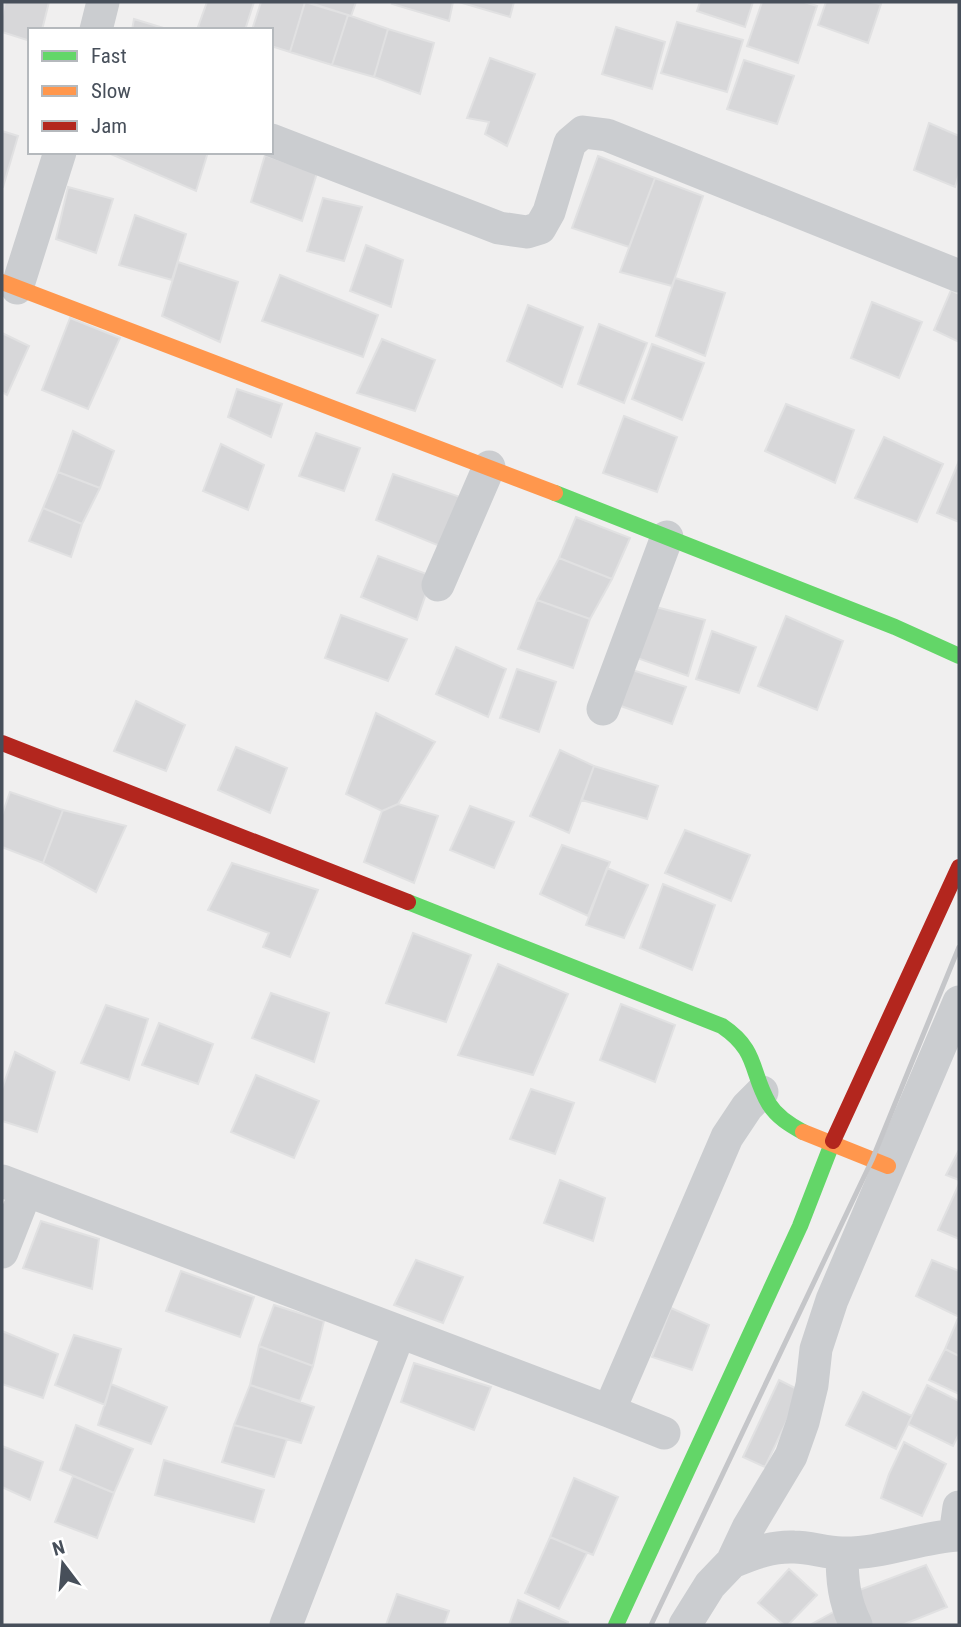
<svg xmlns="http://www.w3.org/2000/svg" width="961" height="1627" font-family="'Roboto Condensed',sans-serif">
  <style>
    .building { fill: #d7d7d9; stroke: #e1e1e2; stroke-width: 2 }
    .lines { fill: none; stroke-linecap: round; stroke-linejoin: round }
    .street { stroke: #cbcdd0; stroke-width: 33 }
    .fast { stroke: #63d668; stroke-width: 16 }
    .slow { stroke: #ff974d; stroke-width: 16 }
    .jam { stroke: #b3261e; stroke-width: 16 }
    .rail { stroke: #c5c6c9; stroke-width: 5 }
  </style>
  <rect width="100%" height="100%" fill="#f0efef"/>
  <path class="building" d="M5,2H49L42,30H30V41L2,32V16Z
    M207,2H254L245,30H206L198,27Z
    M261,2H305L290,52L271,46V30H252Z
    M305,2L348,15L332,65L290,52Z
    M307,2H356L351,16Z
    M393,2H453L449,21L392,4Z
    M459,2H514L510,17Z
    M700,2H753L745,27L697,11Z
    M762,2H804L817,6L798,63L747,46Z
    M826,2H871L881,4L868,43L818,25Z
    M348,15L388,29L374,77L332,65Z
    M134,19L170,30H132Z
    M677,22L743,40L727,92L661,73Z
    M616,27L665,42L652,89L602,74Z
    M388,29L434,43L420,94L374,77Z
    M490,58L535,74L507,146L485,134L489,122L467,118Z
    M744,60L794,76L777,124L727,109Z
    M929,123L959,136V174L955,187L914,170Z
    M2,131L18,136L3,187H2Z
    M111,152H208L196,191L111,154Z
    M265,155L317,173L302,221L251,202Z
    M598,156L655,178L629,247L572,228Z
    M655,178L703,196L672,286L620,272Z
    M68,187L113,199L96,253L56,239Z
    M323,198L362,207L344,261L307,251Z
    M135,215L186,234L172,280L119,265Z
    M366,245L403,260L391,307L350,291Z
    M178,262L238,282L220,342L162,316Z
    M280,275L378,315L363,357L262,321Z
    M675,278L725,293L705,356L656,336Z
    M951,290L959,294V342L934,330Z
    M872,302L922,322L899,378L851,358Z
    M528,305L583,327L562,387L507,361Z
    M70,318L120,338L88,409L42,390Z
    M599,324L647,343L624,403L578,384Z
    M2,333L29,346L7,395L2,392Z
    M382,339L435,360L415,411L357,393Z
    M652,344L704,363L682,420L632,399Z
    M237,389L282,404L271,437L228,417Z
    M786,404L854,430L835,483L765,451Z
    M624,416L677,437L657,492L603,473Z
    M73,431L114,451L100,488L58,472Z
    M316,433L360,448L344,491L299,476Z
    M884,437L943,464L917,522L855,498Z
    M221,444L264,465L248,510L203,491Z
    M959,461V522L937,513Z
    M58,472L100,488L82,524L43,508Z
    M393,474L466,499L447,549L376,520Z
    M43,508L82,524L71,557L29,541Z
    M576,517L630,538L612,579L559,558Z
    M378,556L432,576L417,620L361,597Z
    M559,558L612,579L590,619L537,600Z
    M537,600L590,619L573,668L518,649Z
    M656,607L705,620L688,676L637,658Z
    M341,615L407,639L388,681L325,658Z
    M786,616L843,641L817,710L758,686Z
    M712,631L756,647L739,693L696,679Z
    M456,647L506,669L488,717L436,694Z
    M517,669L556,682L539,732L500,718Z
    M629,669L686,687L672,724L618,705Z
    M136,701L185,725L166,771L114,751Z
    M376,713L435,742L398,804L382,811L346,794Z
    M236,747L287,768L270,813L218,790Z
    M560,750L594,766L569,833L530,816Z
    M594,766L658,786L647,819L582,800Z
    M10,792L63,810L43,863L2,847V815Z
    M398,804L438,816L414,883L364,862L382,811Z
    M470,806L514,822L494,868L450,850Z
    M63,810L126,826L96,892L43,863Z
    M685,830L750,855L731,901L665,873Z
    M562,845L610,862L588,916L540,894Z
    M232,863L318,890L290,957L263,947L269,933L208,910Z
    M607,868L648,885L624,938L586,925Z
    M663,884L715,905L692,970L640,948Z
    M413,933L471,955L446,1022L386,1003Z
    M498,964L568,994L533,1075L458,1055Z
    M271,993L329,1013L314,1062L252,1038Z
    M621,1004L675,1025L655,1082L600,1060Z
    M106,1005L148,1019L129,1080L81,1063Z
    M159,1023L213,1044L198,1084L142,1065Z
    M15,1052L55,1072L37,1132L2,1121V1089Z
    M256,1075L319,1101L294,1158L231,1132Z
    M531,1089L574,1103L555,1154L510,1139Z
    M959,1150V1180L946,1175Z
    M560,1180L605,1198L593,1241L544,1223Z
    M959,1184V1239L938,1230Z
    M41,1221L99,1239L92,1289L23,1268Z
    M416,1260L463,1277L443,1323L394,1305Z
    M932,1260L959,1271V1317L916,1296Z
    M181,1271L254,1297L240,1337L166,1311Z
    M274,1305L324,1321L313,1366L259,1346Z
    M671,1308L709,1325L692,1370L652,1357Z
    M959,1316V1356L945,1349Z
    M2,1331L58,1354L43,1398L2,1384Z
    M74,1335L121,1349L105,1405L55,1385Z
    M259,1346L313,1366L300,1401L250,1385Z
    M945,1349L959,1356V1394L929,1380Z
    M414,1363L491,1387L474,1430L401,1402Z
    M779,1380L801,1391L765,1467L743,1457Z
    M111,1384L167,1407L151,1444L98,1425Z
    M250,1385L314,1407L301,1443L234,1425Z
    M927,1385L959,1401V1434L953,1446L908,1424Z
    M863,1392L912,1416L896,1449L846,1425Z
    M76,1425L133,1449L114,1493L60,1470Z
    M234,1425L287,1439L274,1477L222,1462Z
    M904,1442L946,1464L922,1516L881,1498L889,1474Z
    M2,1446L43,1462L30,1500L2,1487Z
    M164,1460L264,1490L254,1522L155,1495Z
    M73,1476L114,1493L97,1538L55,1522Z
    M574,1478L618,1497L593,1555L550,1537Z
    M550,1537L587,1553L559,1609L525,1593Z
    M926,1565L947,1607L902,1625H869L854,1592Z
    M789,1569L817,1595L788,1625H784L758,1603Z
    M397,1594L449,1611L444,1625H386Z
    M518,1600L568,1622L567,1625H509Z
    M837,1610L848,1625H810Z"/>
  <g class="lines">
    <path class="street" d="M96,30L103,2
      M271,140L499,228L527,232L540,228L549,212L570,143L583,132L607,135L959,276
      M17,288L60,152
      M438,585L489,467
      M603,709L667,537
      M2,1181L609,1411L664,1433
      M2,1252L26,1191
      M609,1411L727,1137L747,1107L762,1092
      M955,1535L959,1507
      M842,1553C842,1580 844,1601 856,1625
      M732,1562C752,1554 771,1546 794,1547C810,1547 826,1553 842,1553C882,1554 920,1537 959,1535
      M286,1625L399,1333
      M685,1625L710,1585L732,1562L748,1528L791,1456L803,1422L812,1385L816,1349L832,1300L959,1002"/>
    <path class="fast" d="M555,493L895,627L959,656
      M408,902L722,1026C759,1051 750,1072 769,1104C777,1117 790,1125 803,1132
      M616,1625L800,1226L833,1141"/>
    <path class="slow" d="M2,282L555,493
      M803,1132L888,1166"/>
    <path class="jam" d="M2,743L408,902
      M833,1141L959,867"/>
    <path class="rail" d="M651,1625L872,1160L959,947"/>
  </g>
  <rect width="961" height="1627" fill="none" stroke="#474f5a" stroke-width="7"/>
  <rect x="28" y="28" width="245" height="126" fill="#ffffff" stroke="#b5b9bd" stroke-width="2"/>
  <rect x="42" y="51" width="35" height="10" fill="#63d668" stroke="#b5b9bd" stroke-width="2"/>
  <text x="91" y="63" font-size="21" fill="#474f5a">Fast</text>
  <rect x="42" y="86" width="35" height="10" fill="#ff974d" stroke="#b5b9bd" stroke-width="2"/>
  <text x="91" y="98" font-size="21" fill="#474f5a">Slow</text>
  <rect x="42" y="121" width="35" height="10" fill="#b3261e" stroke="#b5b9bd" stroke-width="2"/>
  <text x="91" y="133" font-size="21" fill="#474f5a">Jam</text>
  <g transform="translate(63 1564) rotate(344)" stroke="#ffffff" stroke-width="5" paint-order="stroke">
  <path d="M0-5L12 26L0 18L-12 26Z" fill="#474f5a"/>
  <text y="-10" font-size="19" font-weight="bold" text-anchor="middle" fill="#474f5a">N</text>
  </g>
</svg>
